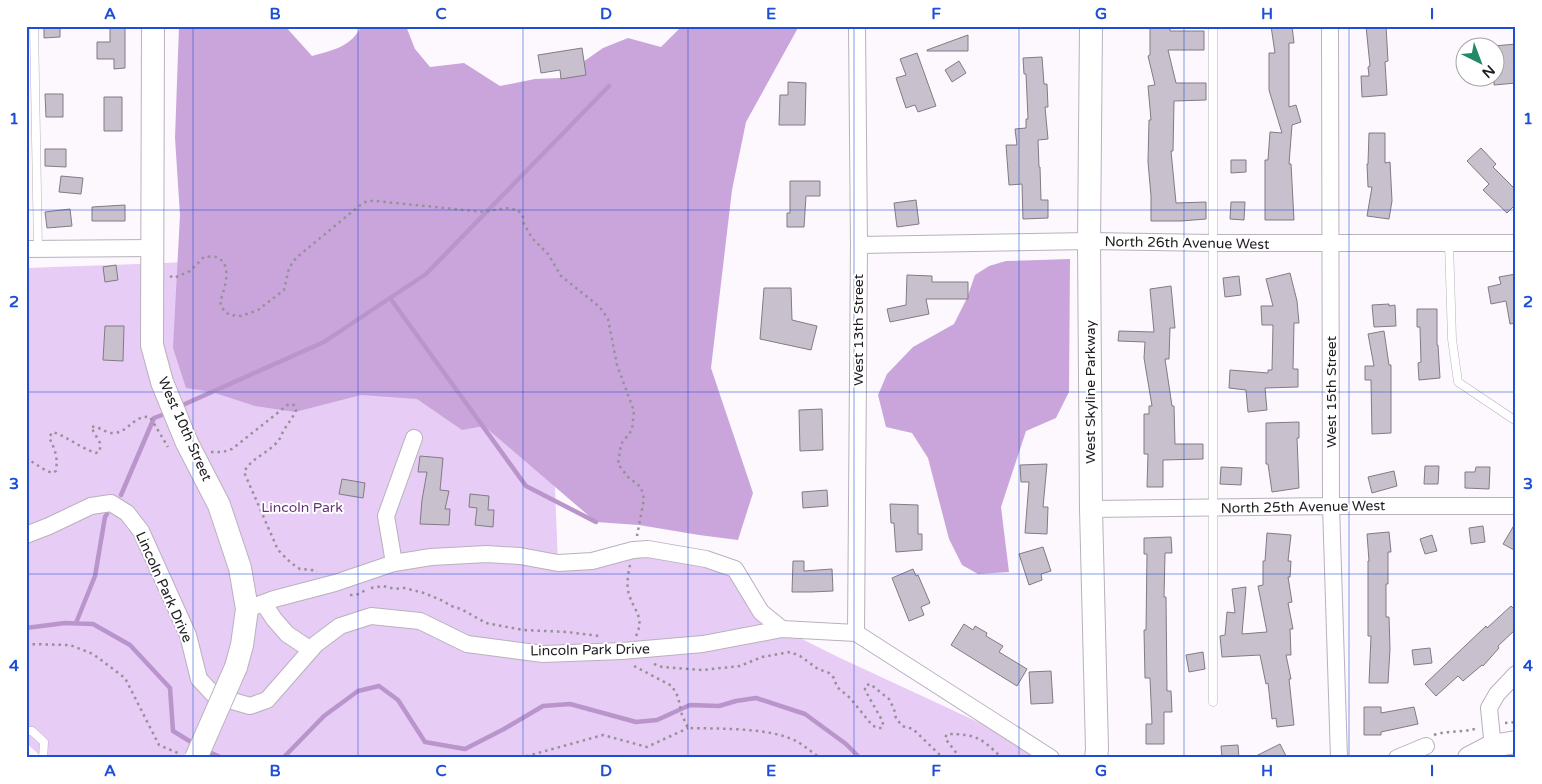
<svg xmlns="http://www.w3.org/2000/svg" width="1542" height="784" font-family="'Varela Round',sans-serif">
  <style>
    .green { fill: #e7ccf5 }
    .forest { fill: #caa5dc }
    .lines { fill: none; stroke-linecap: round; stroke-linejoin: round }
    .stream { stroke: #ba95cb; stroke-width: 4.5 }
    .building { fill: #c8c0cc; stroke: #827b86 }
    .lane-casing { stroke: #b9b1bd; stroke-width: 9 }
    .street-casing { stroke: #b9b1bd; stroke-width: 18 }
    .secondary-casing { stroke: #b9b1bd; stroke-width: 24 }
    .path { stroke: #959297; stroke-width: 2.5; stroke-dasharray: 2.5 4; stroke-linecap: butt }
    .lane { stroke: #fff; stroke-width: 8 }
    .street { stroke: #fff; stroke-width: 16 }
    .secondary { stroke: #fff; stroke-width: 22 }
    .secondary-bridge-casing { stroke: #b9b1bd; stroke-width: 24; stroke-linecap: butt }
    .secondary-bridge { stroke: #fff; stroke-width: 22 }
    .grid { fill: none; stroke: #1d4ed8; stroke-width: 1; stroke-opacity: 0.55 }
    .labels { text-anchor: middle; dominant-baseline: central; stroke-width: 4; stroke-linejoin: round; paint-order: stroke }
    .street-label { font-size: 14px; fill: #1f1c20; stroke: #fff }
    .park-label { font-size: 14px; fill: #623376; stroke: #fff }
    .neatline { fill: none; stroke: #1d4ed8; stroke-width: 2 }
    .grid-label { font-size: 16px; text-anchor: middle; font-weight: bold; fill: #1d4ed8 }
  </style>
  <rect width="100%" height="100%" fill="#fcf8fe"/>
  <path class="green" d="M545,239L558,563L633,550L735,569L782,629L838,657L1056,758H43L26,743V268L166,263Z"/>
  <path class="forest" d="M179,26H285L312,56C331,51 353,46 361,26H406L415,49L430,67L464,63L500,86L535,79L560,78L603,48L628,38L661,47L682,26H799L746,122L732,190L711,368L753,493L738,540L699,535L639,525L596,522L484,426L462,430L417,399L361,395L295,412L255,406L212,392L186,388L173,348L180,215L175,138Z
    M1070,259L1069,392L1056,418L1026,431L1001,507L1009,572L978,574L962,565L949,539L928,458L912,433L886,427L878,395L887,374L913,347L954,324L967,298L975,275L989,266L1006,261Z"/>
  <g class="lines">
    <path class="stream" d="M390,298L526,486L596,522
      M185,404L324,342L426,274L609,86
      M121,495L154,418L162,415
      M76,623L95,576L105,517L107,514
      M26,628L65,623L93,624L130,645L170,688L173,731L196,745
      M207,751L222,758
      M283,758L324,716L358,691L379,686L398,700L425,742L465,749L504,729L543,706L570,704L636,722L657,720L690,705L719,706L736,701L756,698L805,714L846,744L860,758"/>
  </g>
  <path class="building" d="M60,26V37L44,38V27Z
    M110,26H125V68L114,69V59H97V42H110Z
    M1150,26H1170V31H1204V50H1168L1176,83H1206V100L1174,101L1173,151H1171L1176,203L1206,202V219L1181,221H1151V196L1148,162L1149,120H1151L1148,86L1155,85L1148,56L1150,55Z
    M1271,26H1292L1294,43H1289V107L1296,105L1301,122L1292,125L1289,164H1291L1294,220H1265V160H1268L1270,132L1282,133L1269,90V53H1275Z
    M1366,26H1386L1388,61L1385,62L1387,95L1362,97L1361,76H1369L1368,67L1370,66Z
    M968,35V51H927V50Z
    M1516,44V83L1494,85V46Z
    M582,48L586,75L561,79L560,70L541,73L538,55Z
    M917,53L936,106L918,112L915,105L906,108L896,78L906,75L900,59Z
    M1042,57L1044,84H1047L1048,107H1045L1048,139L1038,140L1039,167H1040L1041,200H1048V218L1023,219L1022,184L1009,185L1006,145H1017L1015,129L1026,128V119H1028L1026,74H1024L1023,58Z
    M959,61L966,73L952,82L945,70Z
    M788,82L806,83L805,125H779L780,95H788Z
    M45,94H63V117H46Z
    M104,97H122V131H104Z
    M1369,133H1385V163L1390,162L1392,201L1389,219L1367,216L1372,187H1368L1367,164H1368Z
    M1481,148L1496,164L1493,167L1516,190V204L1507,213L1483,190L1489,184L1467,161Z
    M45,149H66V167L45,166Z
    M1231,160H1246V172L1231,173Z
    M61,176L83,178L81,194L59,192Z
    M790,181H820V196H806L804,227H787V213H790Z
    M916,200L919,224L897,227L894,203Z
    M1231,202H1245L1244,220L1230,219Z
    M125,205V221H92V207Z
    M70,209L72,226L47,228L45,212Z
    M116,265L118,280L105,282L103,267Z
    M1290,273L1297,301L1299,323H1294L1293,369H1298V387L1265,388L1267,410L1248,412L1246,390L1229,388L1230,370L1268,373V370H1272L1273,325H1262L1261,306H1273L1266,279Z
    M1516,274V323L1510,324L1506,301L1491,304L1488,287L1501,284L1499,277Z
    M907,275L932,276V282H968V299H926L929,314L890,322L887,309L906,305Z
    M1239,276L1241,295L1225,297L1223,278Z
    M1171,286L1175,328H1170L1169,359H1165L1172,406H1174L1175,444H1203V459L1163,460V487H1147L1148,454H1144V414H1149V406H1152L1144,358L1145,342L1118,341L1119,331L1154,332L1150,289Z
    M764,288H791L792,320L817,326L811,350L760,339Z
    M1389,304V306L1395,305L1396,326L1374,327L1372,305Z
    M1417,309H1437V345H1438L1440,378L1419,380L1418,363L1421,362L1420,327H1417Z
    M105,326H124L123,361L103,360Z
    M1384,331L1389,365H1391V433L1372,434L1371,380H1365V366H1374L1368,334Z
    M822,409L823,450L800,451L799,410Z
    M1299,422V438H1297L1299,488L1272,492L1268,464H1266V423Z
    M420,456L443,458L440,490L449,491L445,509H450L449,525L420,524L422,500L427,472H418Z
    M1047,464L1043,507H1048L1047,534L1025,533L1029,482H1021L1020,465Z
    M1425,466H1439L1438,484H1424Z
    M1221,467L1242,468L1241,485L1220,484Z
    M1476,467H1490L1489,489L1465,488V472H1475Z
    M1394,471L1397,486L1372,493L1368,477Z
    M342,479L365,483L363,498L339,494Z
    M827,490L828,506L803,508L802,492Z
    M470,494L489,496L488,510H494L493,527L475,525L477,508L469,507Z
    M890,504L918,505V534H922V550L896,552L894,523H891Z
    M1516,522V551L1503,544Z
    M1483,526L1485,542L1471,544L1469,528Z
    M1389,532L1391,552H1388V584H1386V617H1389L1390,649L1388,683H1369L1371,636H1368V561H1369L1367,534Z
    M1267,533L1291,535L1288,561H1291L1290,577H1288L1292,602L1288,603L1293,629H1290L1291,655H1286L1291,679H1289L1294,725L1277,727L1276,718L1272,719L1268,683L1266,684L1260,655L1222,657L1220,636L1225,635L1227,612L1235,613L1232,589L1246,587L1242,634L1267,632L1258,586L1263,585V561H1265Z
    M1432,535L1437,551L1425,554L1420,539Z
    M1171,537L1172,553H1165L1164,597H1166L1167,691H1171L1172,712H1164V744H1146V724H1152L1150,678H1145L1144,630H1146L1147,554H1144V538Z
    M1043,547L1051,571L1041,574L1042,580L1029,585L1019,554Z
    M793,561H804V571L832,569L833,591L811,592H792Z
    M913,569L916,576L918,575L930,603L921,607L924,615L909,621L892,578Z
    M1511,606L1516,611V629L1498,646L1499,648L1483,666L1482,665L1463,681L1458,676L1436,696L1425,684L1486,626L1487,628Z
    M964,624L973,630L975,626L987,633L986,636L1003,646L999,652L1027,669L1017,686L951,645Z
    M1430,648L1432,663L1414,665L1412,650Z
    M1203,652L1205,669L1189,672L1186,655Z
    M1051,671L1053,703L1031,704L1029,672Z
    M1364,707H1381V713L1414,707L1418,724L1381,732V735H1364Z
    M1280,744L1287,758H1252Z
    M1238,745L1239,758H1222L1221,746Z"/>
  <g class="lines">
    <g class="lane-casing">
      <path id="lane" d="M34,26L38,249
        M1213,26C1214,252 1212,477 1213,702
        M1449,243L1452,339L1458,382L1516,421
        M26,731H32L44,742L43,758"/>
    </g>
    <g class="street-casing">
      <path id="street" d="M1330,26L1331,506L1339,758
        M859,245L1089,241L1214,243H1516
        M26,249L152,248
        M1091,509L1331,506H1516
        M26,535L49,526L91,506L111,503L127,513L141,531L188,635L199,679L215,696L250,706L267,700L316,644L340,626L371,616L420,621L467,644L543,654L622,651L703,644L782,629L856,633L1051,758
        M394,563L386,516L414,438
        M264,604L274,619L287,634L311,650
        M247,609L274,599L335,583L394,563L431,557L487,554L520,556L558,563L592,561L633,550L648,549L706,559L735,569L761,612L782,629
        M856,633L859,245L857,26
        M1397,758L1426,746
        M1494,758L1489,708L1497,694L1516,674"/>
    </g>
    <g class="secondary-casing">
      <path id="secondary" d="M153,26L152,345L162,382L187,443L219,505L240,568L247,609L242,645L236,667
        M1091,26L1089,241L1091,509L1097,749L1096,758
        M1469,758L1492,746L1516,742"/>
    </g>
    <path class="path" d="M170,276L174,278L190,271L204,257C207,257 213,256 216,257C234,264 224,290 220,302L224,311L230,315L241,316L258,310L284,290L289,268L296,258L359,206L367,201H376L484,212L506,208L518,210L523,217L524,224L532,238L548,254L561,276L595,303L602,310L608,319L617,365L634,411L632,430L621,444L618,464L628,477L641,487L644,499L637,536
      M211,452H223L232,449L285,407L289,404L294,405L296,410C293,418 288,423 284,430C282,433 281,437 279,440C269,453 252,457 244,472L278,550L291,563L300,569L312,570L317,572
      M26,458L45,470L52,473L56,471C58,456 55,450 49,437L53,432C68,437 80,448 96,453L100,451V443L91,427C99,425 105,434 114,433C129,432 133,415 150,417L168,447
      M630,565C628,574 626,586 629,594C634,612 645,616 636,636
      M371,588L383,586L395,589L404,588L424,593L443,601L451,606L461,609L486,623L523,630L567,632L599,636
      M350,595H356L366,590
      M26,644L70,645L93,654L125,678L159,745L180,754
      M654,664L662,667L703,670L740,666L762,657L790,652L800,656L818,669L829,673L834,678L837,687L850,698L872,725L877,728H882L883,722L865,690V686L870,684L889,699L894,709L896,718L902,726L913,729L943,758
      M634,666L672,686L678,697L682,715L688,728C719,729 771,727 798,742C806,747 813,753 820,758
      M1505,723L1516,722
      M1434,735C1449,730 1463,733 1478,728
      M520,758L603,735L647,747L688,728
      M960,758L945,738L947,734C977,734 981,738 1002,758"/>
    <use href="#lane" class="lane"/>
    <use href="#street" class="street"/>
    <use href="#secondary" class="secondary"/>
    <g class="secondary-bridge-casing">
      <path id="secondary-bridge" d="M196,758L236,667"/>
    </g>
    <use href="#secondary-bridge" class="secondary-bridge"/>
  </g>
  <path class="grid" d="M193,26V758M358,26V758M523,26V758M688,26V758M854,26V758M1019,26V758M1184,26V758M1349,26V758M26,210H1516M26,392H1516M26,574H1516"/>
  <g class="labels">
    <g class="street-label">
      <text transform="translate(1187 243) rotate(1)">North 26th Avenue West</text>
      <text transform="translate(858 330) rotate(-90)">West 13th Street</text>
      <text transform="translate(1090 392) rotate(-90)">West Skyline Parkway</text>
      <text transform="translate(1331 392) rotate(-90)">West 15th Street</text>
      <text transform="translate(185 429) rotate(66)">West 10th Street</text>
      <text transform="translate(1303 507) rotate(-1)">North 25th Avenue West</text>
      <text transform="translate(164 587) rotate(66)">Lincoln Park Drive</text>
      <text transform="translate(590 650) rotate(-1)">Lincoln Park Drive</text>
    </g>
    <g class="park-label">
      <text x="302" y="507">Lincoln Park</text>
    </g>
  </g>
  <rect width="1542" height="784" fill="none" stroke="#ffffff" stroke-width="55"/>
  <g transform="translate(1480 62) rotate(138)"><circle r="24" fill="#ffffff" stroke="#a5a4a6"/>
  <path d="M0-4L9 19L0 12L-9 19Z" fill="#228965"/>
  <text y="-8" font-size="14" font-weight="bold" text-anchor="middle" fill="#1f1c20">N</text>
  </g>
  <rect x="28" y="28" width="1486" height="728" class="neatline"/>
  <g class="grid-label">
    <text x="110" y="19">A</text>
    <text x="275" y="19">B</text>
    <text x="441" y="19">C</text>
    <text x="606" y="19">D</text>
    <text x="771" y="19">E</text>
    <text x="936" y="19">F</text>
    <text x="1101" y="19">G</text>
    <text x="1267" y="19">H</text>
    <text x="1432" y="19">I</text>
    <text x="14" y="124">1</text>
    <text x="1528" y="124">1</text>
    <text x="14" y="307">2</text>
    <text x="1528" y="307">2</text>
    <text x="14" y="489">3</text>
    <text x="1528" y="489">3</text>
    <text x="14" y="671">4</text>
    <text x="1528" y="671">4</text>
    <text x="110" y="776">A</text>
    <text x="275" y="776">B</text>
    <text x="441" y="776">C</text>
    <text x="606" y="776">D</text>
    <text x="771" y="776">E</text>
    <text x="936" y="776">F</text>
    <text x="1101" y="776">G</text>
    <text x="1267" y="776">H</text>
    <text x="1432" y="776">I</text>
  </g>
</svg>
